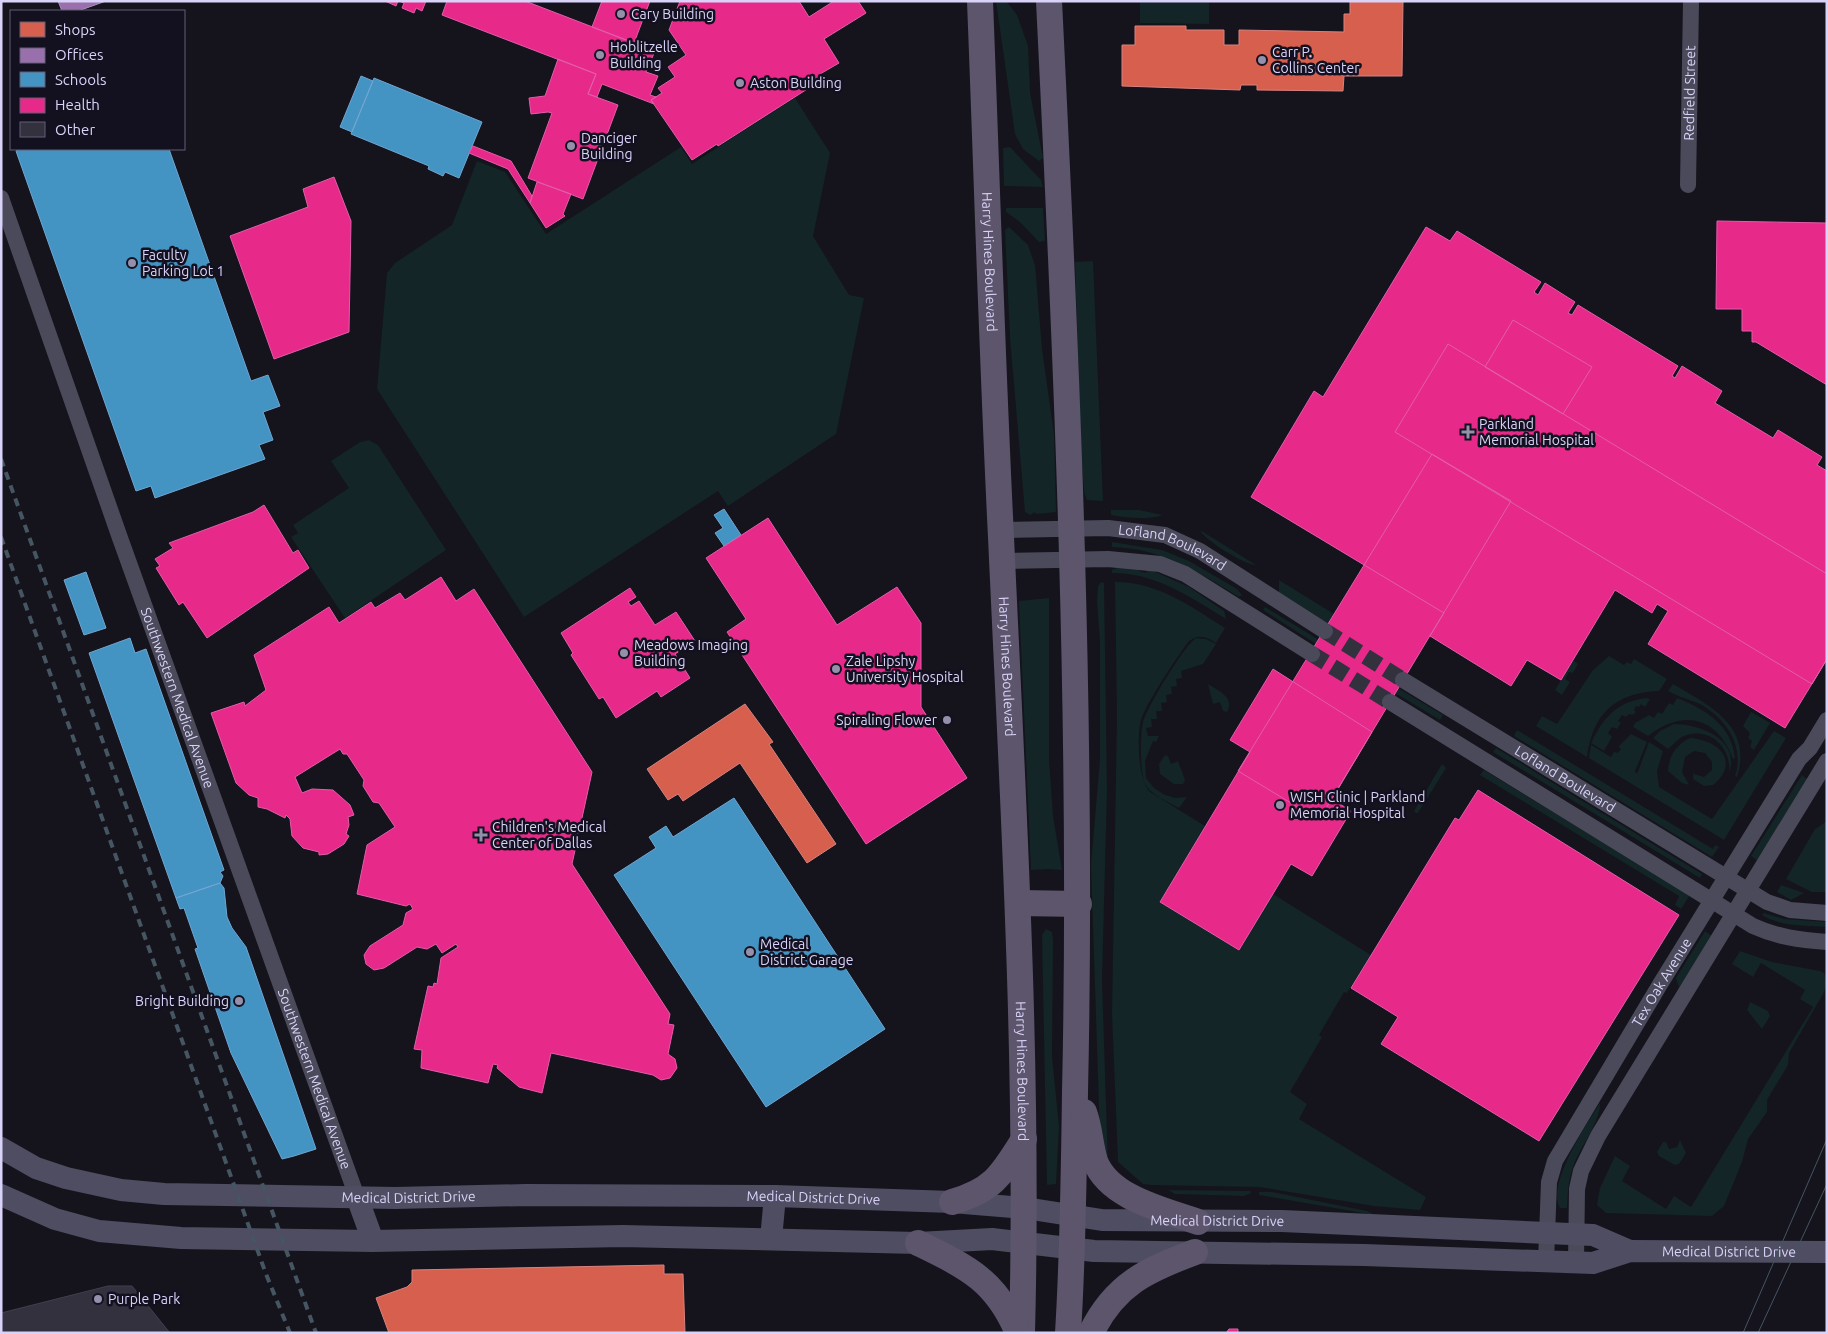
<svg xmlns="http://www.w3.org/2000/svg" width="1828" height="1334" font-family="Ubuntu,sans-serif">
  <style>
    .green { fill: #132526 }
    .shops { fill: #d6604d; stroke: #d78281 }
    .offices { fill: #9970ab; stroke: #ac8ec2 }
    .schools { fill: #4393c3; stroke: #70a6d3 }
    .health { fill: #e7298a; stroke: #e35cab }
    .building { fill: #33313e; stroke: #423e4f }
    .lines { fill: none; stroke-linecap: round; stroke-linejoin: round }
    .minor-tunnel { stroke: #32313d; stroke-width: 16; stroke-dasharray: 16 8; stroke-linecap: butt }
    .minor { stroke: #4b4a5b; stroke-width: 16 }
    .secondary { stroke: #4e4d62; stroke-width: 22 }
    .primary { stroke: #5d556c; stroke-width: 26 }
    .tram { stroke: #455562; stroke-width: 1 }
    .rail { stroke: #455562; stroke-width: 4; stroke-dasharray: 8 6; stroke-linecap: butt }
    .poi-dot { fill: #9490ac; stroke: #13101f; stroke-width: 2 }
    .labels { text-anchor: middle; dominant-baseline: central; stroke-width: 5; stroke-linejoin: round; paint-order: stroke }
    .poi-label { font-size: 14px; fill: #d9d3f9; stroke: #13101f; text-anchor: start }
    .street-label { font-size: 14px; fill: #d9d3f9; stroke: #13101f }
  </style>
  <rect width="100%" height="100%" fill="#15141c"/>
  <path class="green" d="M996,1H1006L1017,15L1028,46L1030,93L1043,158L1039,161L1023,149L1015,134Z
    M1140,1H1209V24L1140,23Z
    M795,98L830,153L813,236L849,295L864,298L836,434L728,506L718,491L524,617L377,389L387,273L395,263L452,225L477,161L505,172L546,234L681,147L692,164Z
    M1010,147L1041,180L1043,187L1004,186L1003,148Z
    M1006,208H1043L1045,241L1039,242L1020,222L1006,212Z
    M1009,227L1028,245L1035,265L1042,349L1054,434L1056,512L1036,514L1035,512L1030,515L1025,512L1010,338L1005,230Z
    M1093,261L1103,501L1087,500L1084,492L1081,452L1075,262Z
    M369,440L378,445L446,550L345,618L291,537L298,533L293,525L349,488L331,461L360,442Z
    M1111,510H1139L1163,515C1148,520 1127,518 1111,515Z
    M1200,530L1256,565C1245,565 1204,540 1200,530Z
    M1112,542L1162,550L1189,561L1237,589L1242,595L1239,597C1199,572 1161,548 1112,547Z
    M1122,566L1138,568L1139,571L1146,573L1147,570L1153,571L1189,587L1224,611L1226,619C1190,597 1156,573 1112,573V570Z
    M1279,580L1334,614L1328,624L1279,593Z
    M1101,582L1104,583L1107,790L1102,980L1108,1165L1100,1138L1091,865L1100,759V641L1097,602L1098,586Z
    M1115,582C1158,582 1190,606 1225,628L1216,643C1207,636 1198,634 1189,641C1175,660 1151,696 1142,717C1136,733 1138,781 1150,792L1205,826L1160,902L1239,950L1273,894L1371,955L1347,993L1344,992L1319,1035L1322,1037L1290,1092L1307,1104L1299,1119L1426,1197L1420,1210L1374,1206L1260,1187L1152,1185L1143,1184L1118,1162L1112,1014L1117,715Z
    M1049,598V759L1053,816L1062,870L1048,869L1031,870L1019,601Z
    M1265,607L1319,640L1316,644L1263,610Z
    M1196,638L1206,639L1216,644L1203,664L1181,671L1182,678L1176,679L1177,686L1171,687L1172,694L1166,695L1167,702L1161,703L1162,711H1156L1157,719H1151L1152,727L1146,728L1148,736H1159L1156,742L1153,741L1145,761L1146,778L1154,788L1165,795L1175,798L1187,797L1179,808C1168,802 1151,795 1145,784C1140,774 1140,733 1143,722C1146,709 1185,644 1196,638Z
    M1609,656L1624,665L1627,662L1631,664L1634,659L1667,679L1659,691C1615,693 1593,713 1587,757L1536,726L1542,716L1557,724L1593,670Z
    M1573,660L1578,664L1573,673L1569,672L1565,679L1570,682L1562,695L1555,690Z
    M1208,684C1219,691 1235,697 1227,712L1223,711L1220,702L1213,704Z
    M1673,684C1710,706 1753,726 1737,777L1735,776C1745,747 1726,718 1700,704C1689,699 1678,697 1668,691Z
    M1398,688L1443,715L1440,720L1395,693Z
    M1646,698L1650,699L1645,707L1641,704L1639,707L1636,706L1634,710L1636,712L1633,715L1629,714L1626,717L1622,715L1618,721L1621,723L1617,729L1612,727L1608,733L1612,737L1604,751L1591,743C1604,717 1616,702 1646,698Z
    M1677,698C1705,709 1732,725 1735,758L1733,759C1718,717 1683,708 1648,736L1633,727L1635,723L1649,715L1654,718L1658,712L1662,714L1669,703L1673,705Z
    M1751,712L1770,723L1754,750L1750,747L1752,741L1748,738L1750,733L1743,726Z
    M1674,724C1699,724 1741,739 1729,773C1732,750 1712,727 1687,735C1679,737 1674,744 1668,749L1653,738L1660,731Z
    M1517,730L1713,849L1715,845L1719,847L1712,857L1514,736Z
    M1774,731L1786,738L1724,840L1589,758L1591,745L1611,757L1614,752L1618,753L1621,749L1618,747L1631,734L1647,742L1635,771L1637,774L1649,742L1663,751L1657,771L1659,787L1712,819Z
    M1690,738C1719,740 1741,762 1713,785L1704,786L1693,779L1694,769V774L1704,777L1712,770V762L1705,753L1694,751L1685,757L1682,772L1689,785L1682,783L1668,771C1669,755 1676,745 1690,738Z
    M1496,748L1702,874L1700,878L1493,752Z
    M1165,755L1168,756L1171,764L1178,761L1185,780L1183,784H1174L1160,774L1159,764Z
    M1442,764L1446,768L1418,813H1416L1414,811Z
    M1484,770L1690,895L1681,909L1675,905L1679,896L1480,775Z
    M1802,775L1807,779L1759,862L1751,856Z
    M1827,821V892H1812L1786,879L1815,829Z
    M1781,885L1804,893L1791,900L1777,892Z
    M1764,913L1784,919L1827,922V927C1805,925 1781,927 1762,915Z
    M1046,929L1052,932L1053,940L1052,1057L1059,1127L1056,1184L1047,1185L1042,935Z
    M1705,931L1712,936L1679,988L1676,978Z
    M1740,951L1772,962L1820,971L1824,973L1827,982L1824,992L1789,1053L1788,1065L1767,1100V1112L1748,1139L1742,1162L1724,1206L1712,1216L1606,1213L1597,1205L1600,1188L1615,1156L1630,1166L1622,1181L1666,1209L1674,1196L1691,1207L1813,1007L1800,999L1805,990L1761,963L1753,977L1732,964Z
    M1750,1002L1768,1011L1770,1016L1762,1029L1747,1010Z
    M1600,1103C1601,1120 1580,1148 1574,1164C1568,1179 1568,1193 1567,1208H1560C1546,1184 1587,1124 1600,1103Z
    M1680,1140L1686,1153L1679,1164L1675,1165L1659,1156L1657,1152L1663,1142H1666L1669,1149L1677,1147Z
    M1168,1190L1250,1191L1251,1193L1244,1196L1175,1194Z
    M1259,1192H1272L1367,1211L1375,1215L1271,1197L1259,1195Z"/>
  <path class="shops" d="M1350,1H1403L1402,76H1344L1343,91L1257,90V85H1241L1240,90L1122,86V45H1135V26H1186V30H1224V45H1239V30L1344,32V14H1350Z
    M745,704L773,742L769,744L836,844L807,863L740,763L683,801L678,794L668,800L647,769Z
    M664,1265V1274H683L685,1333H389L376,1298L407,1287L412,1282V1270Z"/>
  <path class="offices" d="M58,1H106L78,11H62Z"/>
  <path class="schools" d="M361,76L373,81L352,132L340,127Z
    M374,78L482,122L459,178L445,172L443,176L428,169L429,166L351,134Z
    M21,149H169L251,381L268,375L280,406L263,412L273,440L259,445L265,459L155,498L151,486L136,491L16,151Z
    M724,509L741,535L724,546L715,533L723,528L714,515Z
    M86,572L106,628L84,635L64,580Z
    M130,638L135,653L146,649L224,870L220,872L223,876L220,883L176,898L89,653Z
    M734,798L885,1029L766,1107L614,875L656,848L649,837L666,826L673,837Z
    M220,883L224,888L227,917L232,928L246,947L316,1149L294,1156L282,1159L231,1053L195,949L198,948L184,908L180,909L176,898Z"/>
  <path class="health" d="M385,1H398L396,6Z
    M399,1H426L422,11L416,8L414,13L402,8L404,3Z
    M447,1H525L655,51L646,72L658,76L650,95L656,97L651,100L654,104L602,84L597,97L588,94L596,74L442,15Z
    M602,1H650L634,43L592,27Z
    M680,1H799L809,17L834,1H858L866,13L824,39L839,63L820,74L823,79L718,146L717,144L692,160L651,100L662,93L658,88L675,77L668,67L686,55L669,30Z
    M558,59L596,74L588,94L618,105L583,199L528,178L552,113L548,112L531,114L529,98L545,96Z
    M473,146L511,161L532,196L530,203L508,169L469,153Z
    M334,177L351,221L349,332L274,359L230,236L308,207L303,189Z
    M537,182L571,194L563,214L565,216L546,228L530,203Z
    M1717,221L1827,223V385L1756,342H1752V331H1742V309H1716Z
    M1426,227L1450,241L1457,231L1541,282L1534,292L1538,295L1545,283L1575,302L1568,313L1572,315L1578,305L1678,366L1672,376L1675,378L1682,366L1722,391L1715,403L1773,438L1778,430L1822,457L1817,465L1827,471V659L1785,728L1648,644L1668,611L1657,604L1652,613L1615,590L1561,680L1527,660L1511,686L1430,636L1444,613L1251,497L1314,391L1323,397Z
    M1513,320L1592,367L1563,414L1485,367Z
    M1448,344L1827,574V659L1812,684L1395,432Z
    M1432,454L1511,501L1319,820L1238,771Z
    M264,505L293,553L298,550L309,568L207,638L183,602L179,605L156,568L160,566L155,559L173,548L169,543L253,512Z
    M768,518L837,625L897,587L921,623V707L967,778L866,844L727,632L746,619L706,558Z
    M441,577L456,601L474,589L592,772L572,864L670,1014L668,1024L674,1025L668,1054L675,1059L677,1068L670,1078L661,1080L653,1075L551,1053L542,1093L519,1087L497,1068L498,1065L493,1064L488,1083L421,1068L422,1050L414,1049L428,986L433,987L434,983L437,984L441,958L458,947L456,944L442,953L436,944L427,949L417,947L384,968L374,970L366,964L364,955L370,946L403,925L406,913L413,909L410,904L406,906L357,894L367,845L395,827L379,803L373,802L363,786L364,780L347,754H343L340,749L295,777L302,793L312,789L333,790L350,805L354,815L348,817L349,825L346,834L349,836L344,844L328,854L319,855V852L303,848L292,836L290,819L286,815L285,818L267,809L258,807V798L249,795L236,783L211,713L244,702L245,706L266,690L254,655L329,607L339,623L371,602L375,608L400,593L405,600Z
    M630,588L636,597L628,602L631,606L639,601L655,625L676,612L695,641L675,654L690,678L661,697L657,691L616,718L603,697L599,699L571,655L573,653L561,633Z
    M1273,669L1372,732L1332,799L1351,811L1312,876L1291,864L1239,950L1160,902L1250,752L1230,740Z
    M1478,790L1679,915L1539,1141L1381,1044L1398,1017L1351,988L1455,818L1459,820Z
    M1229,1329H1238V1333H1226Z"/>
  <path class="building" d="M108,1286H132L170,1333H1V1313Z"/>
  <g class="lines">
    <path class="minor-tunnel" d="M1325,631L1403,680
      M1312,654L1390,702"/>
    <g class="minor">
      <path id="s1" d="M1688,185L1691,1"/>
      <path id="s2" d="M1,198L120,538L357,1197"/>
      <path id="s3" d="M1000,530L1108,528L1165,535L1200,551L1325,631"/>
      <path d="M1002,561L1108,559L1160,564L1185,574L1312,654"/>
      <path id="s4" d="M1403,680L1767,902L1790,910L1827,913"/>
      <path d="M1390,702L1753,926C1777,937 1800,940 1827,942"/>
      <path id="s5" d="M1546,1262L1549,1182L1555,1161L1659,986L1799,759L1810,748L1827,720"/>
      <path d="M1576,1263L1577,1189L1581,1171L1598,1136L1827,761"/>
    </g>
    <g class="secondary">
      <path id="s6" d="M1,1148L36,1168L66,1178L121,1190L164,1194L395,1198L526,1195L775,1196L952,1202L1025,1208L1102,1220L1282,1221L1593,1235L1630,1251"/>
      <path id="s7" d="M1,1195L55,1219L99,1231L181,1238L373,1241L623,1236L918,1243L992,1239L1094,1251L1364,1255L1593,1263L1630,1251L1827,1252"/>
      <path d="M357,1197L373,1241"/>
      <path d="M771,1239L775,1196"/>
    </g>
    <g class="primary">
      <path id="s8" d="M980,1C987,180 992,358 1001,537C1013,802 1029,1067 1022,1333"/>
      <path d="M1049,1C1067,364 1083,728 1075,1092C1074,1172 1073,1253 1068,1333"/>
      <path d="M1019,903L1079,904"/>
      <path d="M1084,1112C1090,1128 1090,1145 1095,1161C1109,1198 1164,1210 1198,1222"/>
      <path d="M952,1202C994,1190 1002,1174 1024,1139"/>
      <path d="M918,1243C967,1267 996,1280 1018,1333"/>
      <path d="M1091,1333C1115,1284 1147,1270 1195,1252"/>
    </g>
    <path class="tram" d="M1743,1333L1827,1139
      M1758,1333L1827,1184"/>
    <path class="rail" d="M1,459L316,1333
      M1,537L266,1274L290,1333"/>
  </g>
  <g class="poi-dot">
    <circle cx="621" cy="14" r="5"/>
    <circle cx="600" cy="55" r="5"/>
    <circle cx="1262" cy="60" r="5"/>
    <circle cx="740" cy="83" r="5"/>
    <circle cx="571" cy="146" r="5"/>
    <circle cx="132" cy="263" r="5"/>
    <path d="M1465.5 424.5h5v5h5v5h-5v5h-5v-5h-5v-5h5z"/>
    <circle cx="624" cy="653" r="5"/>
    <circle cx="836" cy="669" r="5"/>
    <circle cx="947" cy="720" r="5"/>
    <circle cx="1280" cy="805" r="5"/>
    <path d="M478.5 827.5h5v5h5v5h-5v5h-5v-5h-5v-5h5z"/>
    <circle cx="750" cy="952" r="5"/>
    <circle cx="239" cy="1001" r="5"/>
    <circle cx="98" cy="1299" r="5"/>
  </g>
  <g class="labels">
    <g class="poi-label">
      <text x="631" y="14">Cary Building</text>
      <text x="610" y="47">Hoblitzelle<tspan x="610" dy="16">Building</tspan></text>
      <text x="1272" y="52">Carr P.<tspan x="1272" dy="16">Collins Center</tspan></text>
      <text x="750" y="83">Aston Building</text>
      <text x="581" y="138">Danciger<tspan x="581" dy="16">Building</tspan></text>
      <text x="142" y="255">Faculty<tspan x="142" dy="16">Parking Lot 1</tspan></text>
      <text x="1479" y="424">Parkland<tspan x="1479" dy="16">Memorial Hospital</tspan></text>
      <text x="634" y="645">Meadows Imaging<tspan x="634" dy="16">Building</tspan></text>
      <text x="846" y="661">Zale Lipshy<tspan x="846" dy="16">University Hospital</tspan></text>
      <text x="937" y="720" text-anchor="end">Spiraling Flower</text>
      <text x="1290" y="797">WISH Clinic | Parkland<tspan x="1290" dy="16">Memorial Hospital</tspan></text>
      <text x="492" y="827">Children's Medical<tspan x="492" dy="16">Center of Dallas</tspan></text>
      <text x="760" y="944">Medical<tspan x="760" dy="16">District Garage</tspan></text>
      <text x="229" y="1001" text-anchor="end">Bright Building</text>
      <text x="108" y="1299">Purple Park</text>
    </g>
    <g class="street-label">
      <text stroke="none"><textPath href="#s1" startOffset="92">Redfield Street</textPath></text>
      <text stroke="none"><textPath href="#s8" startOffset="261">Harry Hines Boulevard</textPath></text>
      <text stroke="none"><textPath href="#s3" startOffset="176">Lofland Boulevard</textPath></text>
      <text stroke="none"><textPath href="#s8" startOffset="666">Harry Hines Boulevard</textPath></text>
      <text stroke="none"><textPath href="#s2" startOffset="530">Southwestern Medical Avenue</textPath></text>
      <text stroke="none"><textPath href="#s4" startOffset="190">Lofland Boulevard</textPath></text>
      <text stroke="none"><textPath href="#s5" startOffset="310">Tex Oak Avenue</textPath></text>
      <text stroke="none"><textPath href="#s8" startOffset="1071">Harry Hines Boulevard</textPath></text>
      <text stroke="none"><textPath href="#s2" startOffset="935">Southwestern Medical Avenue</textPath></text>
      <text stroke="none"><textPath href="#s6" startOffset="416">Medical District Drive</textPath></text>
      <text stroke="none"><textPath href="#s6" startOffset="821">Medical District Drive</textPath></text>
      <text stroke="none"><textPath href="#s6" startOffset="1226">Medical District Drive</textPath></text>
      <text stroke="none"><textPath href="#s7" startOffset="1738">Medical District Drive</textPath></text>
    </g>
  </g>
  <rect width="1828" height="1334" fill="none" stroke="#d9d3f9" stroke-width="5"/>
  <rect x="10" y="10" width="175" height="140" fill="#13101f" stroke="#625e76"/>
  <rect x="20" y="22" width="25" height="15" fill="#d6604d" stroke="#625e76"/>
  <text x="55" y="35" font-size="15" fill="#d9d3f9">Shops</text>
  <rect x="20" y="48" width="25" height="15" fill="#9970ab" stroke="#625e76"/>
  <text x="55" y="60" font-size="15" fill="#d9d3f9">Offices</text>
  <rect x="20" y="72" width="25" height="15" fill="#4393c3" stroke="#625e76"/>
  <text x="55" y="85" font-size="15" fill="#d9d3f9">Schools</text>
  <rect x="20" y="98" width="25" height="15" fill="#e7298a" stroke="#625e76"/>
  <text x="55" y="110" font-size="15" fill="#d9d3f9">Health</text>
  <rect x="20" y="122" width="25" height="15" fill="#33313e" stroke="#625e76"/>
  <text x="55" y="135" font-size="15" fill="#d9d3f9">Other</text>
</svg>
